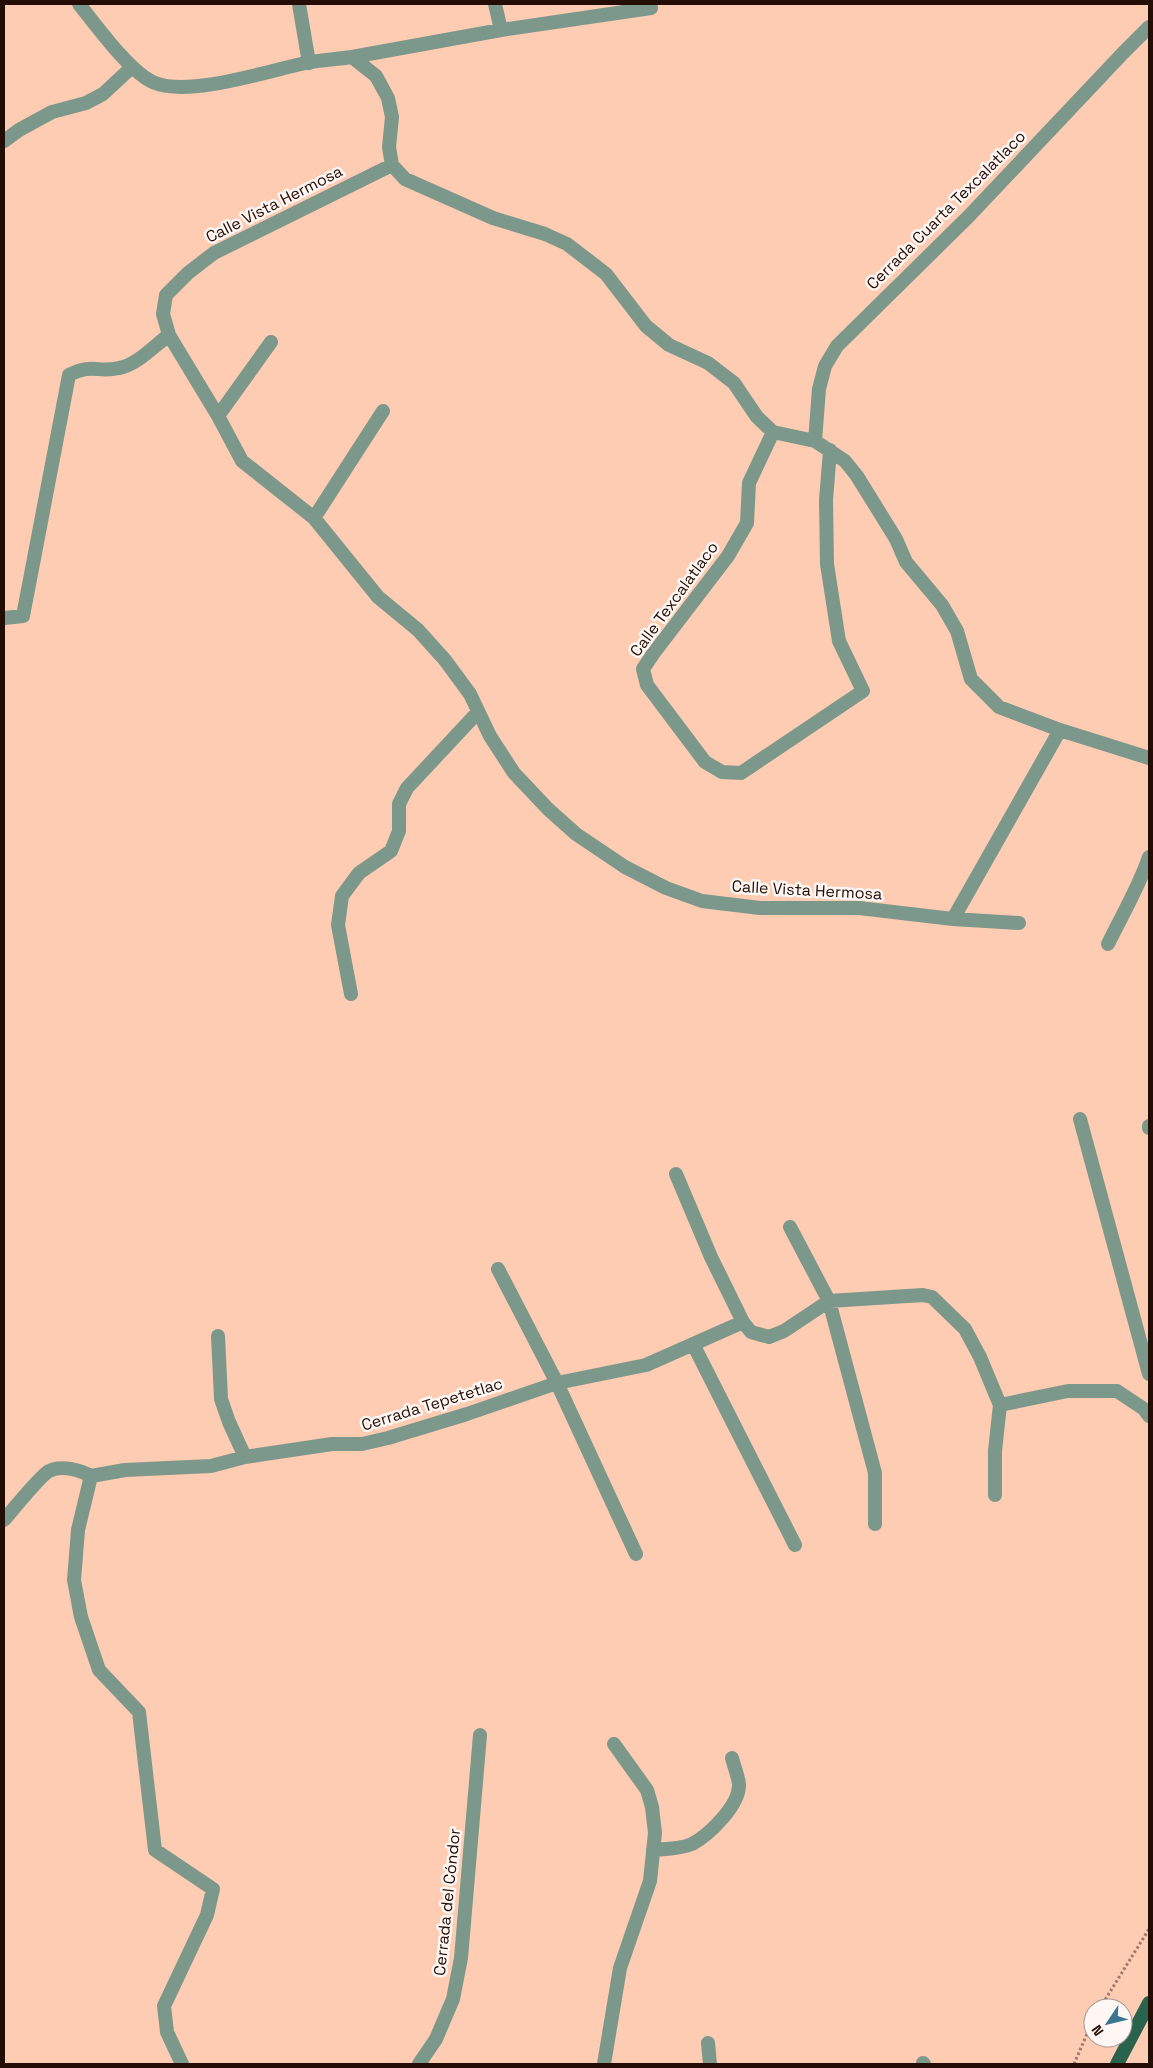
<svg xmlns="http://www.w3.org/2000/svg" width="1153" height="2068" font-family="'Space Grotesk',sans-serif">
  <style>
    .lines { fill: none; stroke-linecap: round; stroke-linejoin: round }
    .path { stroke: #9f7867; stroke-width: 3; stroke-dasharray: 2.5 2.5; stroke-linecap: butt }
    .minor { stroke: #7b988b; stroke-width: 14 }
    .primary { stroke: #29634d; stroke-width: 14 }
    .labels { text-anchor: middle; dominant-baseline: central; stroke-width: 5; stroke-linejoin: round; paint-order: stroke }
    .street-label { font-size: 16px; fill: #230d04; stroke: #fef7f4 }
  </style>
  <rect width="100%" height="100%" fill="#fecbb3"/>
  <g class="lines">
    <path class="path" d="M1100,2008L1149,1929
      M1074,2064L1093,2020"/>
    <path class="minor" d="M79,4C96,25 131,74 155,83C192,97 270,70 310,62C324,60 338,59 352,57L376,76L388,98L392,117L389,147L392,165L405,179L493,218L545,234L567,244L606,274L646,326L669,345L708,363L734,383L757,417L773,432L815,441L845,461L857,476L896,539L906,562L942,605L957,631L971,679L999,707L1060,730L1149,758
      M299,4L309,63
      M495,4L501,30
      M352,57L501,30L651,8
      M4,141L19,130L52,112L86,103L103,94L132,67
      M392,165L214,253L188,273L166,295L163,314L169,335L218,416L242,461L314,518L378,597L418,630L445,660L470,694L490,736L514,773L548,809L576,834L625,867L666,888L702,901L760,908H859L953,919L1019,923
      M218,416L271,342
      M773,432L749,483L747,523L728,556L653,654L643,669L647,685L705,762L722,772L741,773L863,691L839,641L827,564L826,500L830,450
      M815,441L819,389L825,366L837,346L968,217L1123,53L1149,27
      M314,518L383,411
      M4,618L23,616L69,375C92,363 98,373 119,368C137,365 154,346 169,335
      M953,919L1060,730
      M1108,944C1122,915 1139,887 1149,857
      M351,994L338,925L342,896L359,873L391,851L399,831V804L407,788L478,712
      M1080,1119L1149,1374
      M1149,1126V1128
      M676,1174L711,1257L743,1322L751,1332L769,1337L784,1331L829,1301L923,1295L932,1297L965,1329L980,1357L1000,1405L995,1451V1495
      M790,1227L829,1301L875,1473V1524
      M498,1269L557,1383L636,1554
      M218,1336L221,1399L229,1422L245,1457
      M693,1344L795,1545
      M1000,1405L1068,1391H1117L1144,1409L1149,1416
      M91,1476L125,1470L211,1466L245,1457L332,1444H362L388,1438L467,1414L557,1383L646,1365L743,1322
      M91,1476L78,1530L74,1580L81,1617L99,1670L139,1712L155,1850L213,1889L207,1915L164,2006L167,2032L182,2064
      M4,1520C11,1512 41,1475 49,1471C62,1465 79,1470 91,1476
      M653,1850C666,1849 681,1849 692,1844C709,1835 740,1805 739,1784C738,1776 734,1766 732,1758
      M708,2043L710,2064
      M923,2063L924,2064
      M419,2064L436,2039L453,1999L461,1958L480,1735
      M604,2064L620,1968L650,1881L655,1833L652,1807L647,1790L614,1744"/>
    <path class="primary" d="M1117,2064L1149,2003"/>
  </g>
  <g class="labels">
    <g class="street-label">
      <text transform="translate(274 204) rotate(-27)">Calle Vista Hermosa</text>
      <text transform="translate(946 210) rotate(-45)">Cerrada Cuarta Texcalatlaco</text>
      <text transform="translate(674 599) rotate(-54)">Calle Texcalatlaco</text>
      <text transform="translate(807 890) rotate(3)">Calle Vista Hermosa</text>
      <text transform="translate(432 1404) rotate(-17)">Cerrada Tepetetlac</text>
      <text transform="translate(447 1902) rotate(-84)">Cerrada del Cóndor</text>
    </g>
  </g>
  <rect width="1153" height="2068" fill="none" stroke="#230d04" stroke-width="10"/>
  <g transform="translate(1108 2023) rotate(235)"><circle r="24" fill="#fef7f4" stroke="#a69994"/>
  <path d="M0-4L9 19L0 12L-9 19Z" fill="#3a768d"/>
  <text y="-8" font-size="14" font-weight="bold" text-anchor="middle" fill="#230d04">N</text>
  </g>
</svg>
